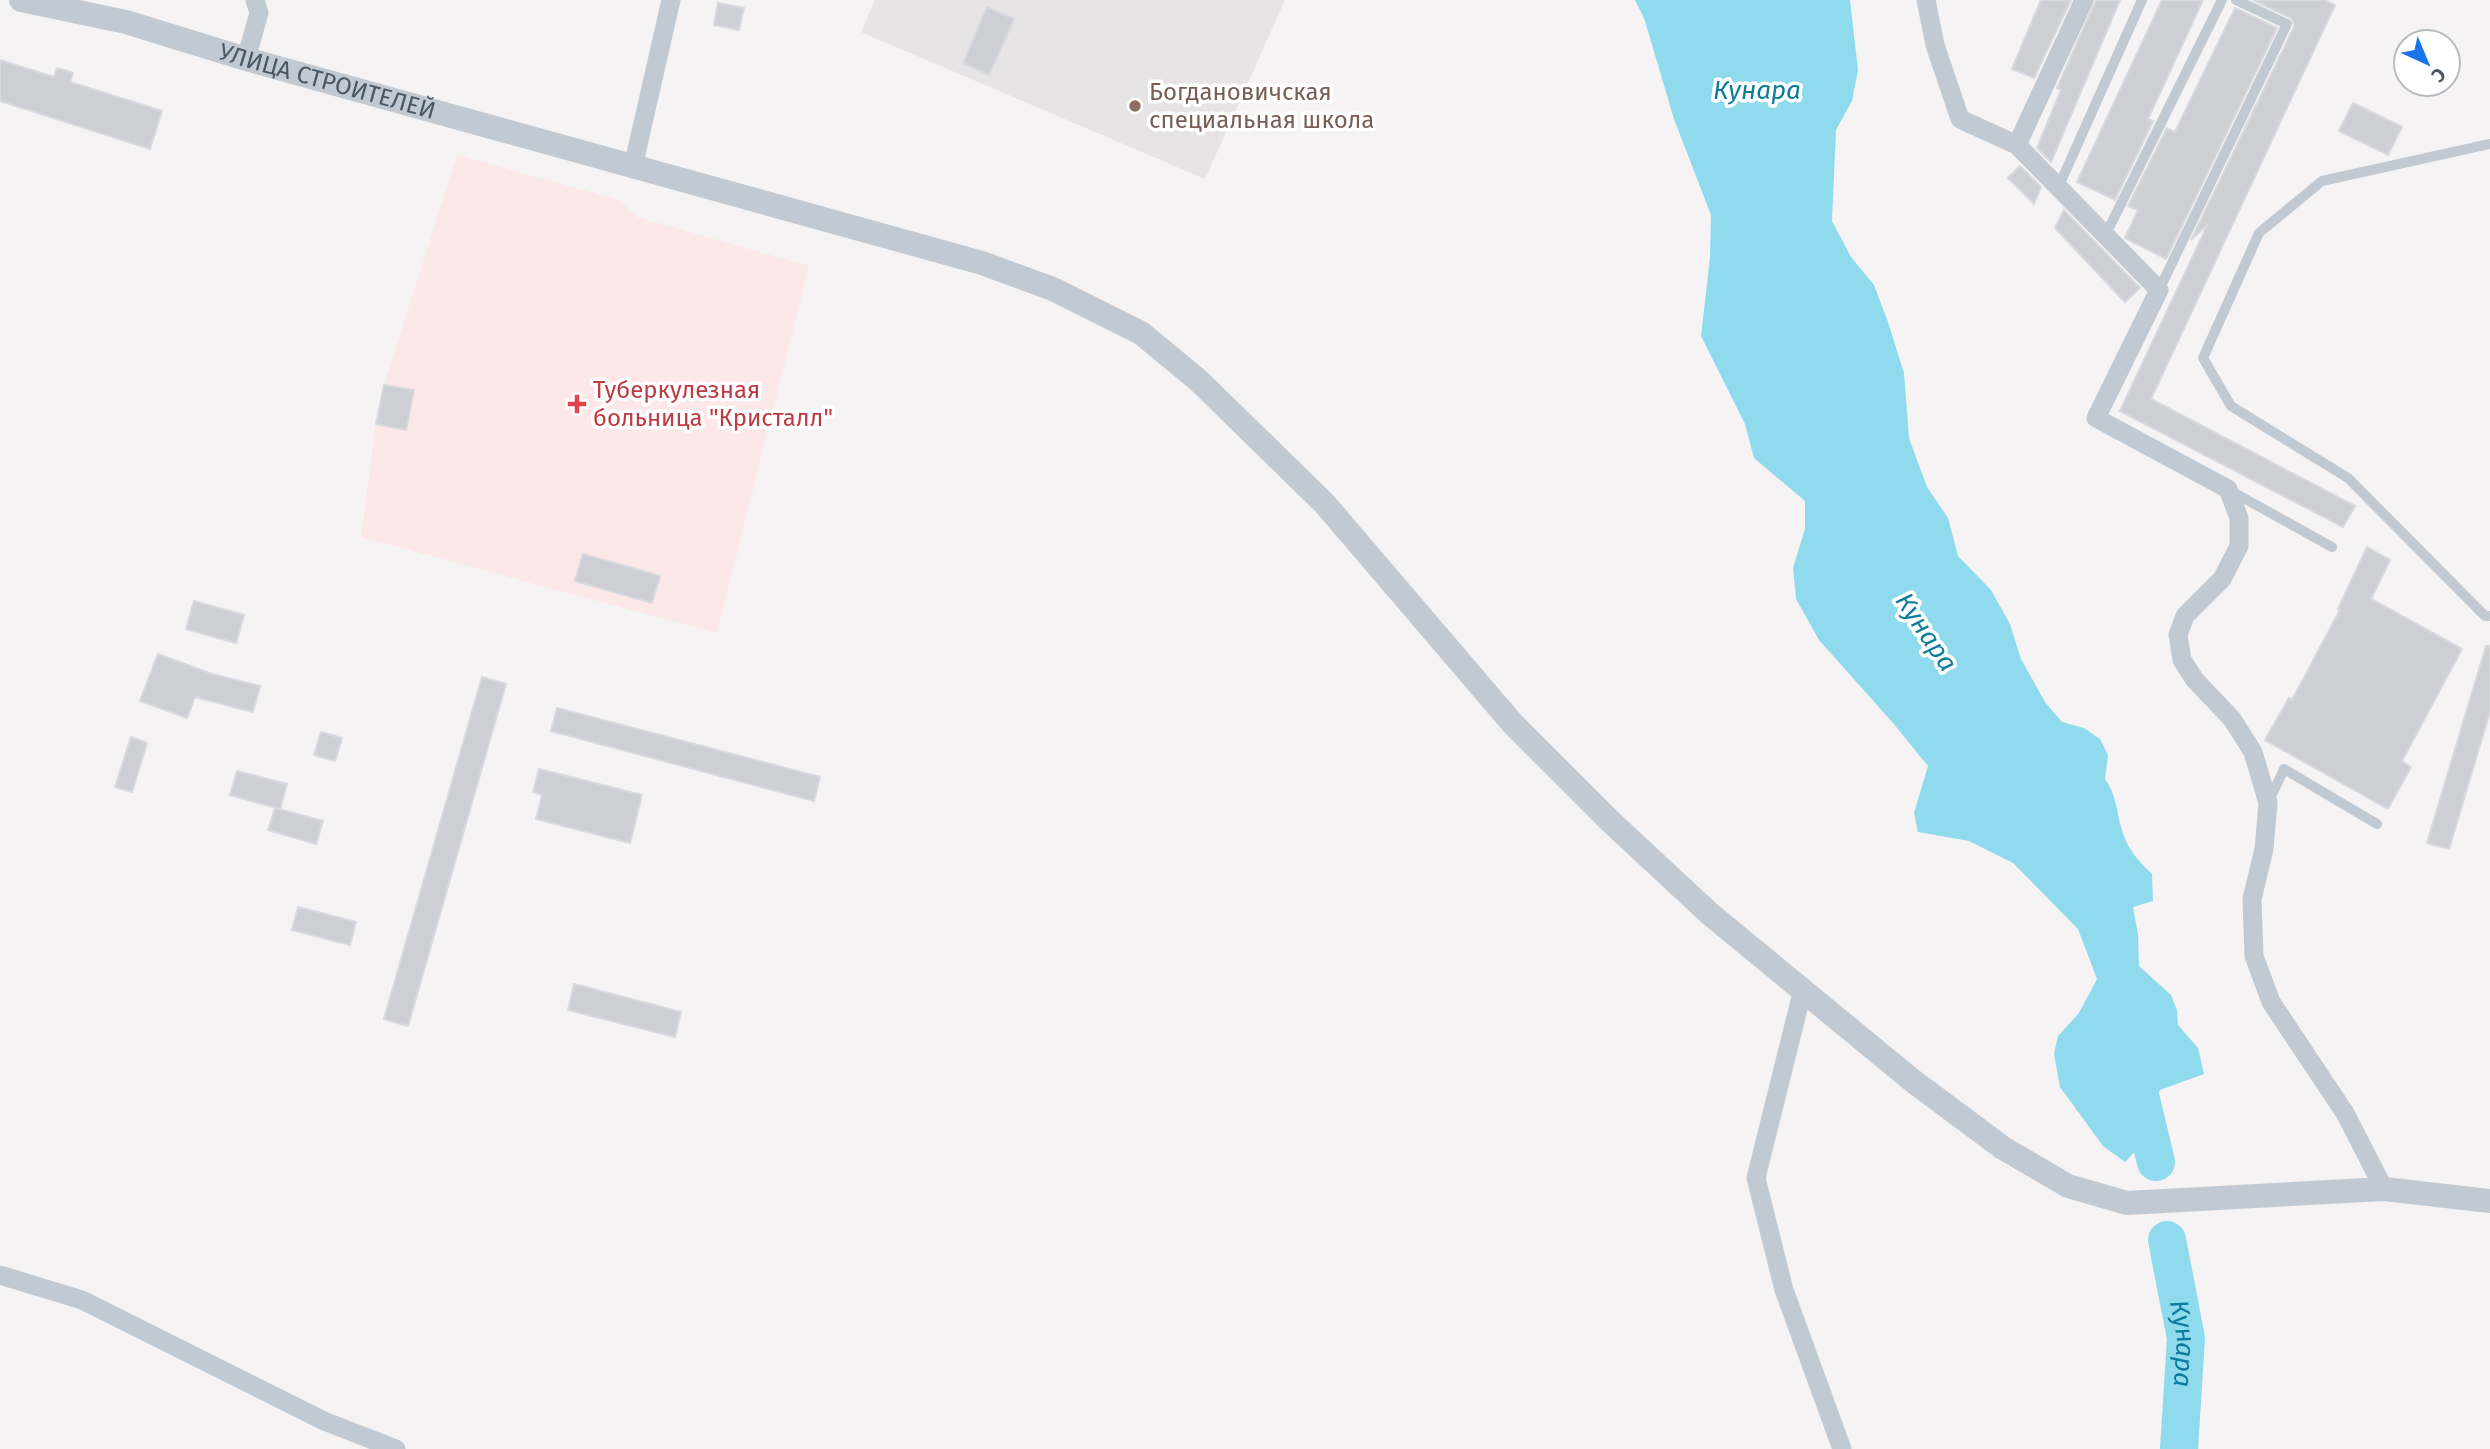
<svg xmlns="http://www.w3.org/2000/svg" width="2490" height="1449" font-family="'Fira Sans',sans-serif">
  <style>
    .education { fill: #e6e4e5 }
    .medical { fill: #fce8e6 }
    .water { fill: #90daee }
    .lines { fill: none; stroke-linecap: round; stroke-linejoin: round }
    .river { stroke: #90daee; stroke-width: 38 }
    .building { fill: #cdcfd5; stroke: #d7d9de; stroke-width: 2 }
    .service { stroke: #c1cad2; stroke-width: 10 }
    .minor { stroke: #c1cad2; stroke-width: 19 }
    .tertiary { stroke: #c1cad2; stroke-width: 24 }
    .education-dot { fill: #8d6e63; stroke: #fff; stroke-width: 2.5 }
    .health-dot { fill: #e0444e; stroke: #fff; stroke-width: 2.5 }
    .labels { text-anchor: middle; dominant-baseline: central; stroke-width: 7; stroke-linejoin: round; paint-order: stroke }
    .street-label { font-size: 24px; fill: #4a5661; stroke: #fff }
    .education-label { font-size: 24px; fill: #785e54; stroke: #fff; text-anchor: start }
    .health-label { font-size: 24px; fill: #be3a42; stroke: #fff; text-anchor: start }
    .water-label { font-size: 26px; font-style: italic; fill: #0c7c9b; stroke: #fff }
  </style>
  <rect width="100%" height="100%" fill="#f5f3f3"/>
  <path class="education" d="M875,0H1285L1205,179L861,32Z"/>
  <path class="medical" d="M457,155L619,200L637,217L809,266L717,633L361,537L376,424L384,385Z"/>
  <path class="water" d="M1635,0H1850L1858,70L1852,101L1836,130L1832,221L1851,257L1874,285L1888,322L1904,373L1909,438L1927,487L1948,518L1958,556L1991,590L2010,624L2021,659L2045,702L2062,722L2084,728L2100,739L2108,755L2105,779C2116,794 2116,809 2121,827C2126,847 2138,861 2152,874L2153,901L2133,907L2138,934L2139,966L2171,995L2177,1010L2178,1025L2198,1048L2204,1074L2160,1090L2152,1109V1133L2125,1162L2103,1146L2060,1087L2054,1054L2058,1036L2079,1013L2097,979L2078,929L2013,863L1969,841L1918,832L1914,813L1928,766L1893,723L1819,640L1796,599L1793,568L1805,529V501L1754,458L1745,424L1701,336L1710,258L1711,215L1674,119L1644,18Z"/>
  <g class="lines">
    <g class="river">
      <path d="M2138,1087L2156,1162"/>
      <path id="s1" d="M2167,1240L2186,1338L2179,1449"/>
    </g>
  </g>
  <path class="building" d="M2041,0H2071L2034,78L2012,69Z
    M2096,0H2120L2051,162L2037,148L2061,90L2057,88Z
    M2162,0H2203L2148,119L2153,121L2115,200L2077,182Z
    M2253,0H2324L2335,5L2151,399L2355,506L2343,527L2120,411L2208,224L2191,240L2294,27V23L2291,18Z
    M718,3L744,8L739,30L714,25Z
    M987,7L1014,19L989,75L963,63Z
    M2235,8L2277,28L2166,259L2125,238L2138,210L2128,206L2167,128L2175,132Z
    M0,60L54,77L57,68L73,73L70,82L162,111L150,149L0,101Z
    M2353,103L2402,127L2388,155L2339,131Z
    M2020,166L2041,187L2034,204L2008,178Z
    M2064,210L2140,288L2125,302L2055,228Z
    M384,385L414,390L406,430L376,424Z
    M2367,547L2390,560L2371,599L2462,649L2402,761L2411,767L2388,809L2265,740L2289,698L2292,700L2340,610L2338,609Z
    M583,554L660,576L652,603L575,581Z
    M194,601L244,615L236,643L186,629Z
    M2486,646H2490V712L2449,849L2427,843Z
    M158,654L212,674L260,686L253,712L195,697L187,718L140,701Z
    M482,677L506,684L408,1026L384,1019Z
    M557,708L820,777L814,801L551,731Z
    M321,732L342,738L335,761L314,755Z
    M131,737L147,743L132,792L115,787Z
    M539,769L642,795L630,843L536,819L542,795L533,792Z
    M237,771L287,784L280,809L230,795Z
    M275,808L323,821L316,844L268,830Z
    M298,907L356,922L350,945L292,930Z
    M574,984L681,1012L675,1037L568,1010Z"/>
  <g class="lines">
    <path class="service" d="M2490,144L2322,181L2259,233L2203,358L2231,406L2348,478L2485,616H2490
      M2058,188L2142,0
      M2105,236L2222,0
      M2159,290L2287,24L2236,0
      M2231,491L2332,547
      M2269,801L2284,769L2377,824"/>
    <path class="minor" d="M1926,0L1935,45L1960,119L2017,145
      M2084,0L2017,145L2159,290L2096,418L2228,489L2239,518V546L2222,579L2185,616L2178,635L2182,660L2195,680L2232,719L2253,752L2268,803L2264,849L2252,899L2254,956L2271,1002L2345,1113L2384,1189
      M246,59L259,13L255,0
      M633,167L671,0
      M1803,989L1756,1178L1784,1290L1842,1449
      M0,1275L82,1300L324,1421L396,1449"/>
    <path class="tertiary" id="s2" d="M21,0L126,22L246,59L982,263L1053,289L1141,333L1198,380L1324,503L1513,724L1610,821L1710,914L1913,1081L2003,1148L2068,1186L2127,1203L2384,1189L2490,1201"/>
  </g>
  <circle class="education-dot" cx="1135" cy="106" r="7"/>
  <path class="health-dot" d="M573.5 393.5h7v7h7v7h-7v7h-7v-7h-7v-7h7z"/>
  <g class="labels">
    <g class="street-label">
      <text stroke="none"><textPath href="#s2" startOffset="317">УЛИЦА СТРОИТЕЛЕЙ</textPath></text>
    </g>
    <g class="education-label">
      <text x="1149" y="92">Богдановичская<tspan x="1149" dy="28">специальная школа</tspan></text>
    </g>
    <g class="health-label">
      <text x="593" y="390">Туберкулезная<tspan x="593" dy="28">больница "Кристалл"</tspan></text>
    </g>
    <g class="water-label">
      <text x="1757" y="90">Кунара</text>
      <text transform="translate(1926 632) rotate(56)">Кунара</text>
      <text stroke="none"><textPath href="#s1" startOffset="105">Кунара</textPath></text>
    </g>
  </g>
  <g transform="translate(2427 63) rotate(136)"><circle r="33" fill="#ffffff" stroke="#b7bbc0" stroke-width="2"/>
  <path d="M0-5L12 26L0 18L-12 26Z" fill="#1a73e8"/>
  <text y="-10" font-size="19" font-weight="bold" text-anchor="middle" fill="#4a5661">С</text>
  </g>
</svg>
